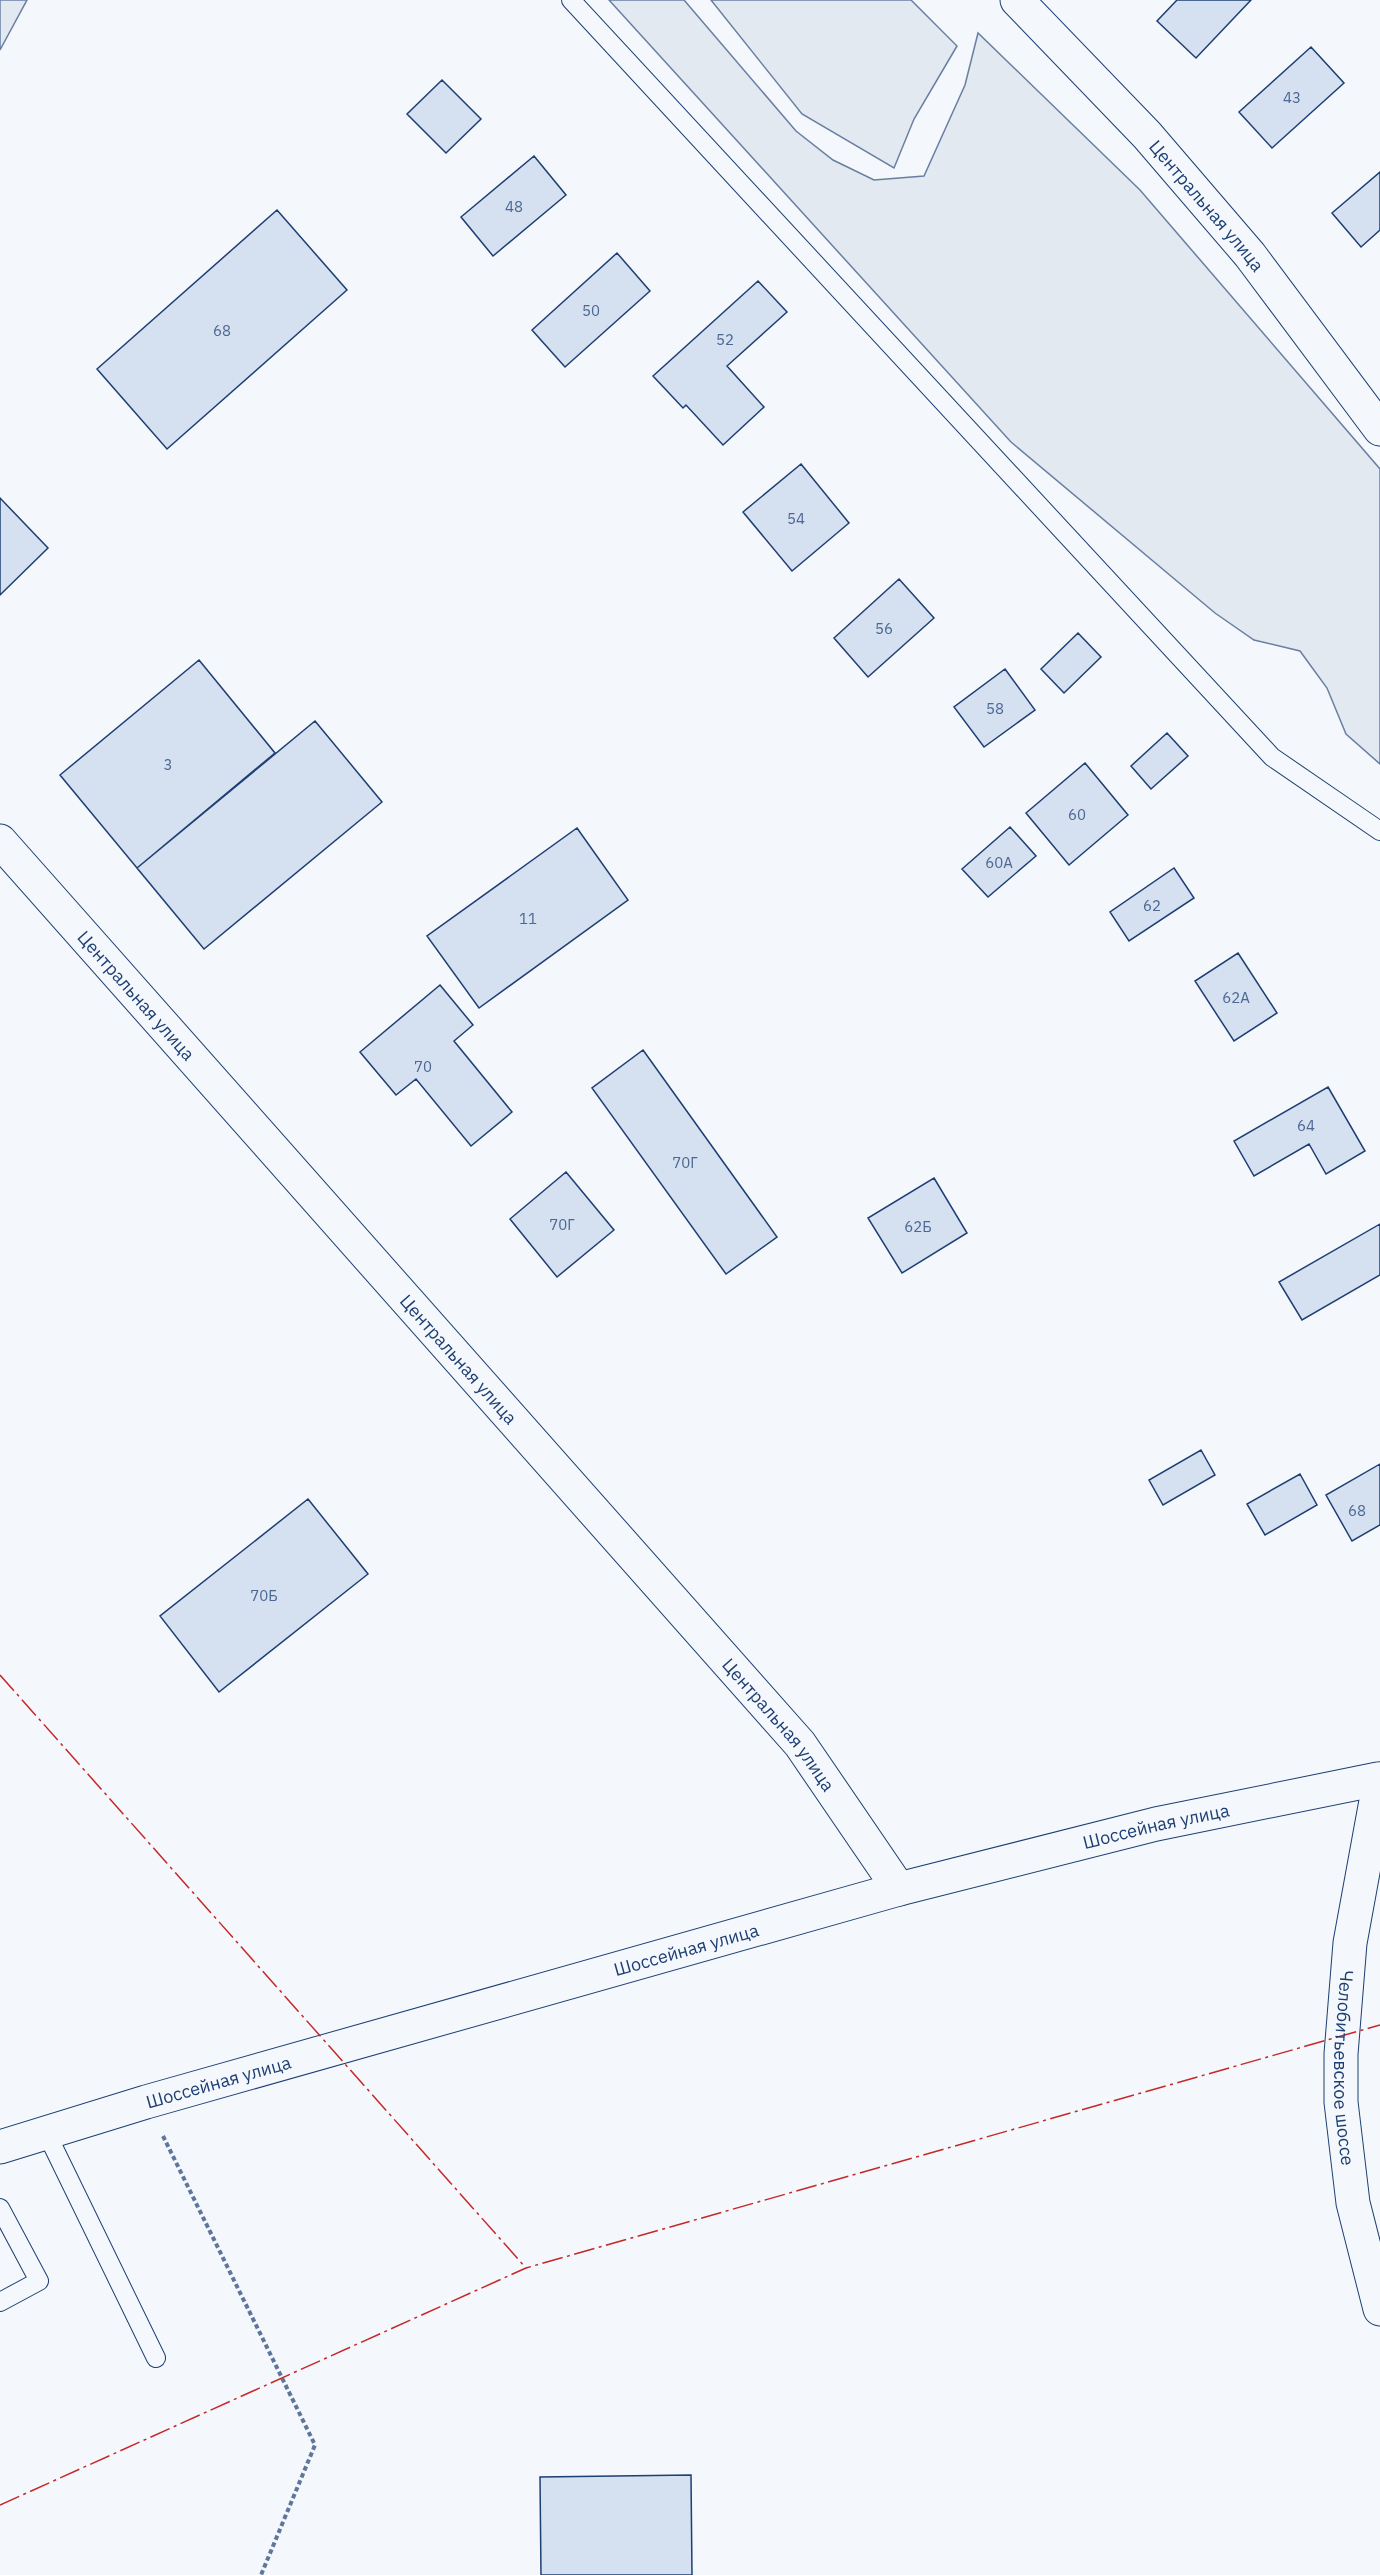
<svg xmlns="http://www.w3.org/2000/svg" width="1380" height="2575" font-family="'IBM Plex Sans',sans-serif">
  <style>
    .green { fill: #e3e9f0; stroke: #687fa3; stroke-width: 1.5 }
    .building { fill: #d5e0f0; stroke: #1d3f73; stroke-width: 1.5 }
    .lines { fill: none; stroke-linecap: round; stroke-linejoin: round }
    .lane-casing { stroke: #1d3f73; stroke-width: 20 }
    .street-casing { stroke: #1d3f73; stroke-width: 35 }
    .secondary-casing { stroke: #1d3f73; stroke-width: 35 }
    .path { stroke: #5e769c; stroke-width: 4; stroke-dasharray: 4.5 3; stroke-linecap: butt }
    .lane { stroke: #f4f7fb; stroke-width: 18 }
    .street { stroke: #f4f7fb; stroke-width: 33 }
    .secondary { stroke: #f4f7fb; stroke-width: 33 }
    .power { stroke: #c62828; stroke-width: 1.5; stroke-dasharray: 21 4.5 3 4.5; stroke-linecap: butt }
    .labels { text-anchor: middle; dominant-baseline: central; stroke-width: 4.5; stroke-linejoin: round; paint-order: stroke }
    .number-label { font-size: 15px; fill: #4b6792 }
    .street-label { font-size: 18px; fill: #1d3f73; stroke: #f4f7fb }
  </style>
  <rect width="100%" height="100%" fill="#f4f7fb"/>
  <path class="green" d="M0,0H27L0,50Z
    M609,0H684L796,131L833,160L874,180L924,176L965,85L978,33L1140,190L1380,469V764L1346,734L1327,688L1300,651L1254,640L1215,613L1011,442Z
    M711,0H911L957,46L914,119L894,168L802,114Z"/>
  <path class="building" d="M1177,0H1251L1196,58L1157,21Z
    M1311,47L1344,83L1272,148L1239,112Z
    M442,80L481,119L446,153L407,114Z
    M534,156L566,195L493,256L461,217Z
    M1380,172V230L1361,247L1332,213Z
    M277,210L347,290L167,449L97,369Z
    M617,253L650,291L565,367L532,330Z
    M758,281L787,312L727,366L764,407L723,445L686,405L683,408L653,376Z
    M801,464L849,523L792,571L743,512Z
    M0,498L48,548L0,595Z
    M899,579L934,618L868,677L834,638Z
    M1078,633L1101,657L1064,693L1041,669Z
    M199,660L275,753L137,868L60,775Z
    M1005,669L1035,710L984,747L954,707Z
    M315,721L382,802L204,949L137,868Z
    M1167,733L1188,756L1151,789L1131,766Z
    M1085,763L1128,815L1069,865L1026,813Z
    M1010,827L1036,856L988,897L962,869Z
    M577,828L628,900L479,1008L427,936Z
    M1174,868L1194,898L1129,941L1110,912Z
    M1238,953L1277,1013L1234,1041L1195,981Z
    M440,985L473,1025L454,1041L512,1112L471,1146L416,1079L396,1095L360,1052Z
    M643,1050L777,1237L726,1274L592,1088Z
    M1328,1087L1365,1151L1326,1174L1309,1144L1254,1176L1234,1141Z
    M566,1172L614,1230L557,1277L510,1219Z
    M934,1178L967,1233L902,1273L868,1218Z
    M1380,1224V1275L1302,1320L1279,1282Z
    M1201,1450L1215,1475L1163,1505L1149,1480Z
    M1380,1464V1525L1352,1541L1326,1495Z
    M1300,1474L1317,1505L1265,1535L1247,1504Z
    M308,1499L368,1574L219,1692L160,1616Z
    M691,2475L692,2575H541L540,2477Z"/>
  <g class="lines">
    <g class="lane-casing">
      <path id="lane" d="M571,0L1272,757L1380,831
        M46,2132L156,2358
        M0,2208L39,2281L0,2302"/>
    </g>
    <g class="street-casing">
      <g id="street">
        <path id="s1" d="M1017,0L1147,135L1250,255L1380,429"/>
        <path id="s2" d="M0,841L800,1744L899,1889"/>
        <path id="s3" d="M0,2147L146,2102L899,1889L1156,1824L1378,1779"/>
      </g>
    </g>
    <g class="secondary-casing">
      <g id="secondary">
        <path id="s4" d="M1380,1779L1350,1943L1341,2054V2102L1353,2203L1380,2309"/>
      </g>
    </g>
    <path class="path" d="M163,2136L315,2445L261,2575"/>
    <use href="#lane" class="lane"/>
    <use href="#street" class="street"/>
    <use href="#secondary" class="secondary"/>
    <path class="power" d="M0,1675L526,2268
      M0,2505L526,2268L1380,2025"/>
  </g>
  <g class="labels">
    <g class="number-label">
      <text x="1292" y="97">43</text>
      <text x="514" y="206">48</text>
      <text x="591" y="310">50</text>
      <text x="222" y="330">68</text>
      <text x="725" y="339">52</text>
      <text x="796" y="518">54</text>
      <text x="884" y="628">56</text>
      <text x="995" y="708">58</text>
      <text x="168" y="764">3</text>
      <text x="1077" y="814">60</text>
      <text x="999" y="862">60А</text>
      <text x="1152" y="905">62</text>
      <text x="528" y="918">11</text>
      <text x="1236" y="997">62А</text>
      <text x="423" y="1066">70</text>
      <text x="1306" y="1125">64</text>
      <text x="685" y="1162">70Г</text>
      <text x="562" y="1224">70Г</text>
      <text x="918" y="1226">62Б</text>
      <text x="1357" y="1510">68</text>
      <text x="264" y="1595">70Б</text>
    </g>
    <g class="street-label">
      <text stroke="none"><textPath href="#s1" startOffset="280">Центральная улица</textPath></text>
      <text stroke="none"><textPath href="#s2" startOffset="206">Центральная улица</textPath></text>
      <text stroke="none"><textPath href="#s2" startOffset="692">Центральная улица</textPath></text>
      <text stroke="none"><textPath href="#s2" startOffset="1178">Центральная улица</textPath></text>
      <text stroke="none"><textPath href="#s3" startOffset="1200">Шоссейная улица</textPath></text>
      <text stroke="none"><textPath href="#s3" startOffset="714">Шоссейная улица</textPath></text>
      <text stroke="none"><textPath href="#s4" startOffset="292">Челобитьевское шоссе</textPath></text>
      <text stroke="none"><textPath href="#s3" startOffset="228">Шоссейная улица</textPath></text>
    </g>
  </g>
</svg>
